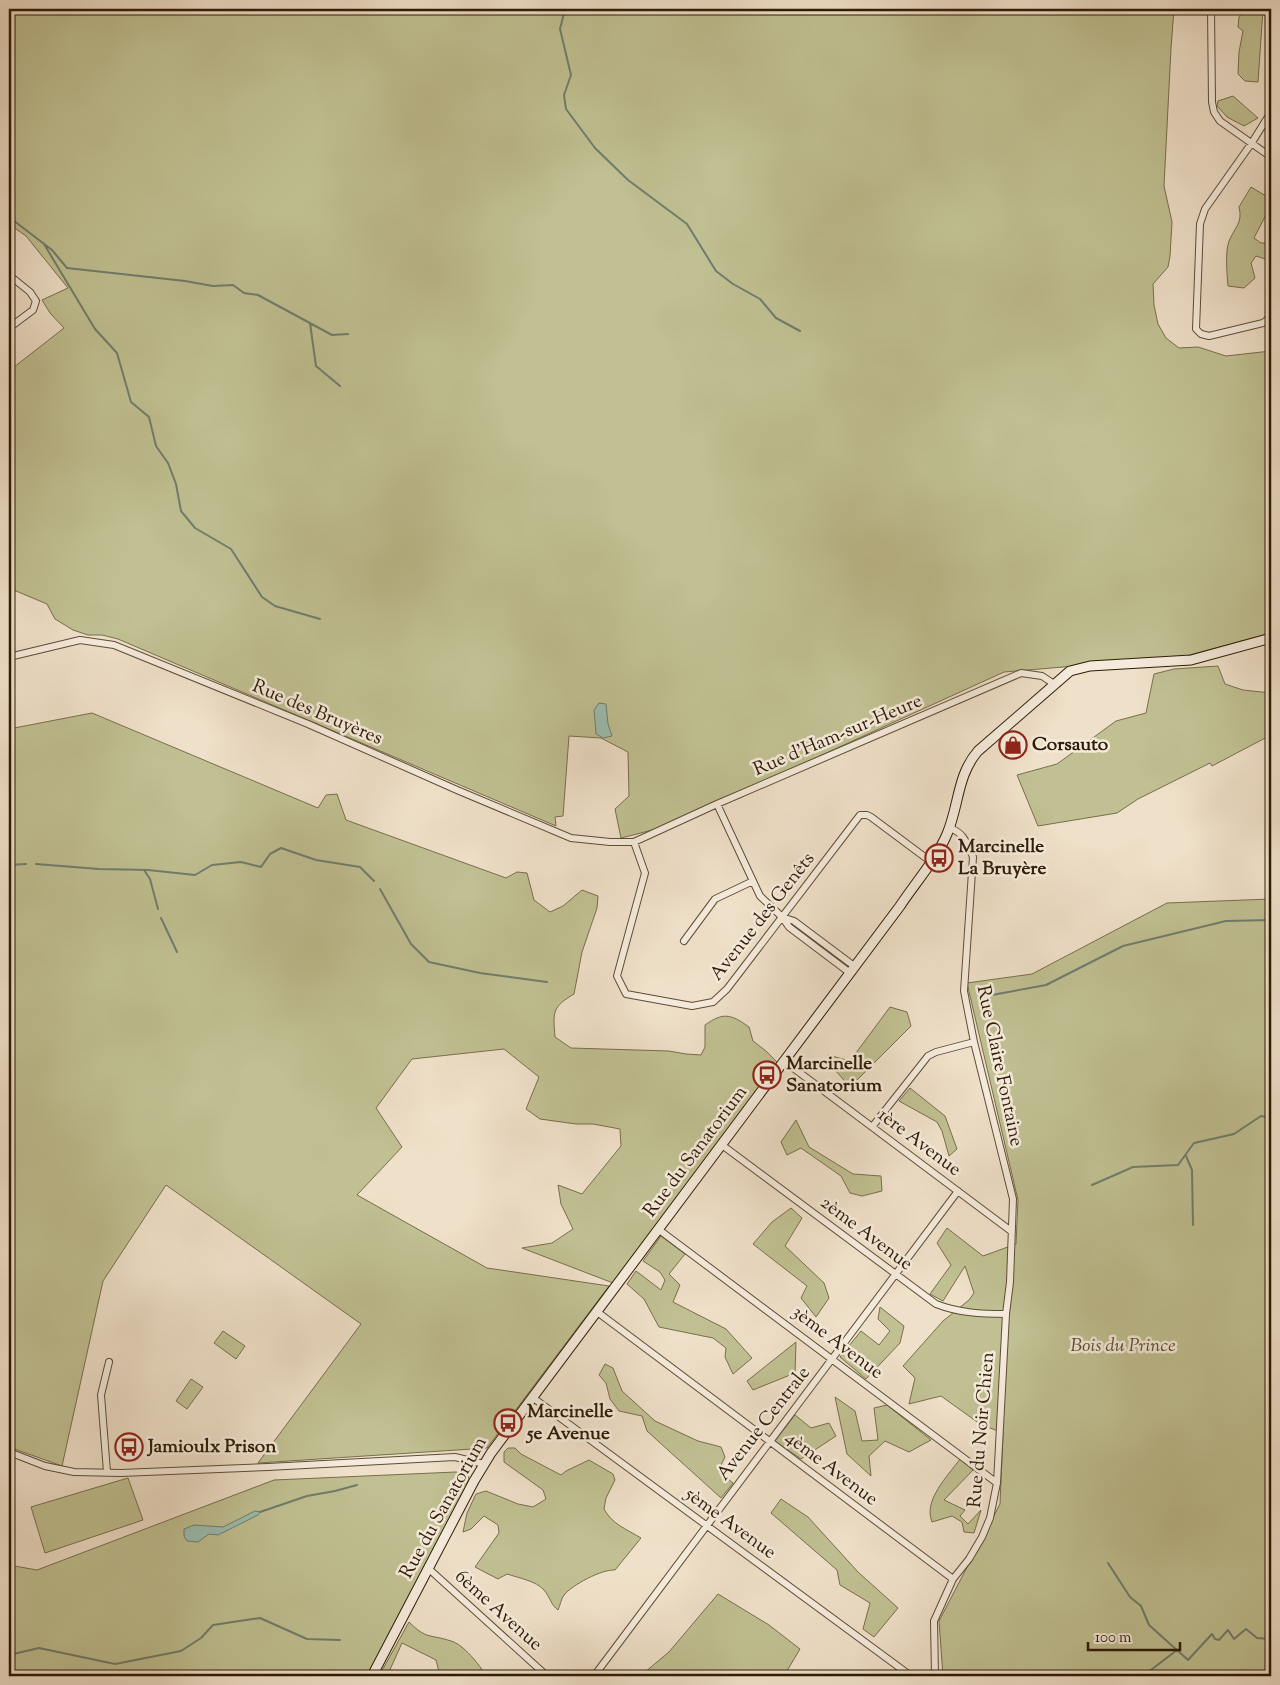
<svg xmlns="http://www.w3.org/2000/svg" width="1280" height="1685" font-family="'Sorts Mill Goudy',serif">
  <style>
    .green { fill: #c0c092; stroke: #786e4c }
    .water { fill: #9bbeb0; stroke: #707d6c }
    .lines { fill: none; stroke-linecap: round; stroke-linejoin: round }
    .stream { stroke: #707d6c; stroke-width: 2 }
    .street-casing { stroke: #5f4c36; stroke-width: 8 }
    .secondary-casing { stroke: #2f1b05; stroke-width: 11 }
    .street { stroke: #f5ebdc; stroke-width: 6 }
    .secondary { stroke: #f5ebdc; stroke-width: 9 }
    .labels { text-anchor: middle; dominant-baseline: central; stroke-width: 5; stroke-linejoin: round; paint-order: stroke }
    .street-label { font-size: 19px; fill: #2f1b05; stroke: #f5ebdc }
    .poi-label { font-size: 19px; font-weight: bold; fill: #2f1b05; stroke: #f5ebdc; text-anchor: start }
    .park-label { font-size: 19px; font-style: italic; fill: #5a4d2f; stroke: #f5ebdc }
  </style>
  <rect width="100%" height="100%" fill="#efe0c9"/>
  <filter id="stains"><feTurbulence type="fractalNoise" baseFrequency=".004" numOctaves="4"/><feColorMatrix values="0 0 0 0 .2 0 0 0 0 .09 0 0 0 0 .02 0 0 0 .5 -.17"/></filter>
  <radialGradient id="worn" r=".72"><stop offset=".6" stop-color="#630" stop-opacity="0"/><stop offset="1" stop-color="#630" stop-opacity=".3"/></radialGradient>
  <path class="green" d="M9,9H1174L1171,48L1164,186L1172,222L1170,256L1168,267L1153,284L1154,305L1158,324L1166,338L1179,348L1198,347L1226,356L1271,351V633L1182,657L1004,672L664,827L621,838L615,809L629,796L628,752L601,738L569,736L563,816L555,817L556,826L118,639L102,635H88L73,630L55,619L47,604L9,588V371L64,328L50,313L42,300L68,288L26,236L9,224Z
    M1245,9H1263L1258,82L1245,81L1238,74L1239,52L1243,31L1238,27L1239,17Z
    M1233,96L1258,118L1244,126L1227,117L1217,106L1218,101Z
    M1251,187L1271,199V205L1254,238L1261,243H1271V261L1256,256L1251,263L1255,278L1244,288L1228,286C1227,274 1225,252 1229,241C1235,227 1243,223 1239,207Z
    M1218,666L1225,684L1243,690L1271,693V735L1212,766L1210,763L1138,799L1117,813L1038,826L1017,775L1057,764L1116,721L1146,713L1154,674L1174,669Z
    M92,713L318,808L326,795L337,794L346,820L506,878L517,872L527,873L534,900L550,912L563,906L582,890L598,896L597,908L582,952L574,994C552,1007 553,1012 555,1037L571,1048L669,1051L686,1054L701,1055L705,1047V1025C723,1012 731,1014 749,1027L753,1041L766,1051L777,1062L613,1283L522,1248L552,1243L573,1229L561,1204L558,1185L582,1194L621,1146L620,1129L593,1124H576L540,1119L526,1109L539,1077L504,1049L412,1059L376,1108L402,1147L357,1195L487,1268L609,1286L487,1448L258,1463L361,1324L166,1185L103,1281L62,1466L9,1447V729Z
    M1271,899V1676H943L939,1621L1000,1504L1003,1433L980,1424L941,1396L909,1404L915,1378L903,1366L943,1321L969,1300L974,1293L965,1266L943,1301L930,1294L951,1265L937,1243L947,1228L983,1256L1016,1244L1018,1200L967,983L1032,974L1167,903Z
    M890,1007L907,1012L911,1026L850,1087L828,1062V1055L850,1061Z
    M910,1088L945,1116L957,1149L949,1156L942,1131L937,1122L899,1101Z
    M796,1120L809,1147L853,1174L881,1176L882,1191L862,1196L850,1193L841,1176L801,1148L787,1155L781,1142Z
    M791,1208L802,1218L785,1246L824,1283L829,1298L816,1317L801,1298L807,1286L753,1244L772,1222Z
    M661,1236L685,1254L669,1274L680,1285L673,1302L726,1329L752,1358L733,1374L725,1357L726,1348L713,1338L659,1327L644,1299L627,1284L636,1271L661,1290L665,1280L660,1272L643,1261Z
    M880,1307L904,1326L900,1343L866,1379L840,1357L861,1331L879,1345L890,1331L878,1319Z
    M223,1331L245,1346L236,1359L214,1343Z
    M796,1342L795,1373L753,1390L747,1381Z
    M605,1364L613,1368L622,1391L655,1421L698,1441L721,1447L725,1457L718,1471L733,1483L721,1498L647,1431L642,1416L619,1411L610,1399L606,1383L599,1375Z
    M191,1379L203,1387L187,1409L176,1401Z
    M835,1397L855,1411L862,1441L878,1440L874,1408L887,1405L931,1440L909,1452L885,1441L869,1456L871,1476L847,1454Z
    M795,1415L811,1428L829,1423L836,1436L801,1459L775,1441Z
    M508,1448H515L521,1454L561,1475L566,1471L589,1460L613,1474L615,1480L606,1498L604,1509C612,1524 626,1529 641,1538L615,1570C602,1569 572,1585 564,1595C561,1599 560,1606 558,1610C551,1605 550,1597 544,1590C536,1581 519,1578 507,1574L498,1579L475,1567L499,1533L498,1525L484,1516L471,1529L463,1532L467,1513L476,1494L486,1491L518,1504L533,1507L546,1499L543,1490L504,1462V1452Z
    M960,1459L973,1470L944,1500L965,1510L960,1516L968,1524L981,1510L974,1533L964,1532L962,1522L952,1516L932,1522C923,1500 948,1476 960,1459Z
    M456,1472L469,1476L463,1498L367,1676H9V1565L37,1570L274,1480Z
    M128,1478L143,1520L45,1553L31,1507Z
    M781,1499L808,1517L858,1572L898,1608L874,1637L863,1629L870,1603L840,1585L837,1570L771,1513Z
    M718,1594L769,1625L800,1649L784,1676H644L645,1672L669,1652Z
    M409,1622C427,1640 430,1634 451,1641C463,1644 480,1665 486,1676H440L436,1660L402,1643L388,1674L390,1676H379Z"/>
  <path class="water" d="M599,703L606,704L608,724L612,736L603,738L596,734L594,710Z
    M255,1511L260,1512L258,1515L218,1535L209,1534L198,1542L187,1541L184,1536V1529L194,1525L223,1527Z"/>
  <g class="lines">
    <path class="stream" d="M565,9L560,29L571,75L564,95L566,109L595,148L628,180L687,224L716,271L733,284L760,299L776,318L800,331
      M9,217L52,250L67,268L185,281L213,286L233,285L244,293L258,295L332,335L348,334
      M44,244L95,329L117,353L131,402L149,417L156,446L168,463L176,484L181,511L195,528L231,549L262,597L275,606L320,619
      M310,323L316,366L340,386
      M36,864L99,869L148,870L195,875L212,865L241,862L261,867L270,854L281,848L316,860L360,867L374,881
      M9,865L26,864
      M144,870L150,879L158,909
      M380,889L411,944L429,962L480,973L547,982
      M161,918L177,952
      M992,995L1046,985L1123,946L1226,921L1271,920
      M1186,1156L1192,1170L1193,1225
      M1092,1185L1133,1167L1178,1165L1194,1143L1234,1134L1261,1116L1271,1118
      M260,1512L307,1496L335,1491L357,1485
      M1108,1563L1130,1597L1141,1606L1149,1625L1188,1660L1212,1634L1215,1639L1219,1640L1228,1630L1234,1639L1246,1629L1257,1638L1271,1639
      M9,1655L39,1648L115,1664L181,1651L201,1638L213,1625L260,1618L307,1639L340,1640
      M1143,1676L1177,1650"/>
    <g class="street-casing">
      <path id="street" d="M1211,9L1212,102L1214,112L1220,121L1271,157
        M1271,112L1251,144L1205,209L1200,224L1196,329L1201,334L1209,336L1263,323L1268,319L1271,308
        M9,275L30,292L36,301L33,310L9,328
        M9,657L80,640L114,645L308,724L457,790L571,838L610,842H634L717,804L1021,673L1042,676L1054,684
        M717,804L760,896L782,917L789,927L850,973
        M634,842L645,873L617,976L626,994L692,1006L713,1002L727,989L860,815H867L871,817L930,861
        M782,917L794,921L854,966
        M684,941L715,899L753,881
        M784,1061L1011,1231
        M872,1127L928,1056L936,1052L974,1042
        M722,1145L936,1304C959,1313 982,1314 1006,1314
        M658,1229L997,1483
        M596,1311L953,1579
        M532,1397L911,1676
        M9,1452L45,1466L74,1472L121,1473L268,1467L455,1457L484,1464
        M107,1472L101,1395L109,1362
        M429,1569L547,1676
        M594,1676L958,1191
        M935,1676L934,1621L953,1579L969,1559L982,1537L990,1518L997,1483L1006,1314L1010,1282L1013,1199L974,1042L964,991L973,857C967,844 964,832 949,828"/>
    </g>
    <g class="secondary-casing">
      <path id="secondary" d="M372,1676L474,1481L491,1453L900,906C915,883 936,860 947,834C959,806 957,775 978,751L1070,671L1090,666L1191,660L1271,638"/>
    </g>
    <use href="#street" class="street"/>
    <use href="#secondary" class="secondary"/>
  </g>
  <defs>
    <g id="shop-ring" transform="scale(1.4375)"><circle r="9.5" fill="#f5ebdc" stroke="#8f2418" stroke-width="1.5"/><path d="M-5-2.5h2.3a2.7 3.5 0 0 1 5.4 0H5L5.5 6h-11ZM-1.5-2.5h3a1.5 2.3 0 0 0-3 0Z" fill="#8f2418"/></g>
    <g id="bus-ring" transform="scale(1.4375)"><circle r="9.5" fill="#f5ebdc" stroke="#8f2418" stroke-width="1.5"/><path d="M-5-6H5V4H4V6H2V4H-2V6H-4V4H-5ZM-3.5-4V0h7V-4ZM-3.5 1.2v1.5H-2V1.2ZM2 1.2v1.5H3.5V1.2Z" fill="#8f2418"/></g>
  </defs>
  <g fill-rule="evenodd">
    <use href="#shop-ring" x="1013" y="745"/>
    <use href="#bus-ring" x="939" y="858"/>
    <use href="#bus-ring" x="767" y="1075"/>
    <use href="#bus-ring" x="508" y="1423"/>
    <use href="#bus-ring" x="129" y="1447"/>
  </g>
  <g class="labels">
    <g class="street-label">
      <text transform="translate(317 713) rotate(23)">Rue des Bruyères</text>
      <text transform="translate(838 736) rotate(-23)">Rue d'Ham-sur-Heure</text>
      <text transform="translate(763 917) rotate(-52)">Avenue des Genêts</text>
      <text transform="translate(999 1066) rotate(78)">Rue Claire Fontaine</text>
      <text transform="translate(919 1143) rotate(37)">1ère Avenue</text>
      <text transform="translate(696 1152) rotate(-53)">Rue du Sanatorium</text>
      <text transform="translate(866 1234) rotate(37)">2ème Avenue</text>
      <text transform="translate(837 1343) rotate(37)">3ème Avenue</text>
      <text transform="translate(764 1424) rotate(-52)">Avenue Centrale</text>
      <text transform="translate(982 1430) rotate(-85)">Rue du Noir Chien</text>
      <text transform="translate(831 1469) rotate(37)">4ème Avenue</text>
      <text transform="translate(444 1508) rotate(-61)">Rue du Sanatorium</text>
      <text transform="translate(730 1524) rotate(36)">5ème Avenue</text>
      <text transform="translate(498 1611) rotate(42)">6ème Avenue</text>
    </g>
    <g class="poi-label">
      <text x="1032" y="745">Corsauto</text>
      <text x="958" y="847">Marcinelle<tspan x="958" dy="22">La Bruyère</tspan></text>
      <text x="786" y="1064">Marcinelle<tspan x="786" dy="22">Sanatorium</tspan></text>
      <text x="527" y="1412">Marcinelle<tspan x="527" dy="22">5e Avenue</tspan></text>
      <text x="148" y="1447">Jamioulx Prison</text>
    </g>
    <g class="park-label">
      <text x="1123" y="1346">Bois du Prince</text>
    </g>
  </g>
  <rect width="1280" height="1685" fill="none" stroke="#efe0c9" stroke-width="30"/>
  <rect x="10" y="10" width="1260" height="1665" fill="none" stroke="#2f1b05" stroke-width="2.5"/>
  <rect x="15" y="15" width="1250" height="1655" fill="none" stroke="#2f1b05"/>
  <path d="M1088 1642v8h92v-8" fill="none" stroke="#2f1b05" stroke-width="2.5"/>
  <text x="1095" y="1642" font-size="15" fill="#2f1b05" stroke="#f5ebdc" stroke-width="4" paint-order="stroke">100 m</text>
  <rect width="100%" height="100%" filter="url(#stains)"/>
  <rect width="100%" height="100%" fill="url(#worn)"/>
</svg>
